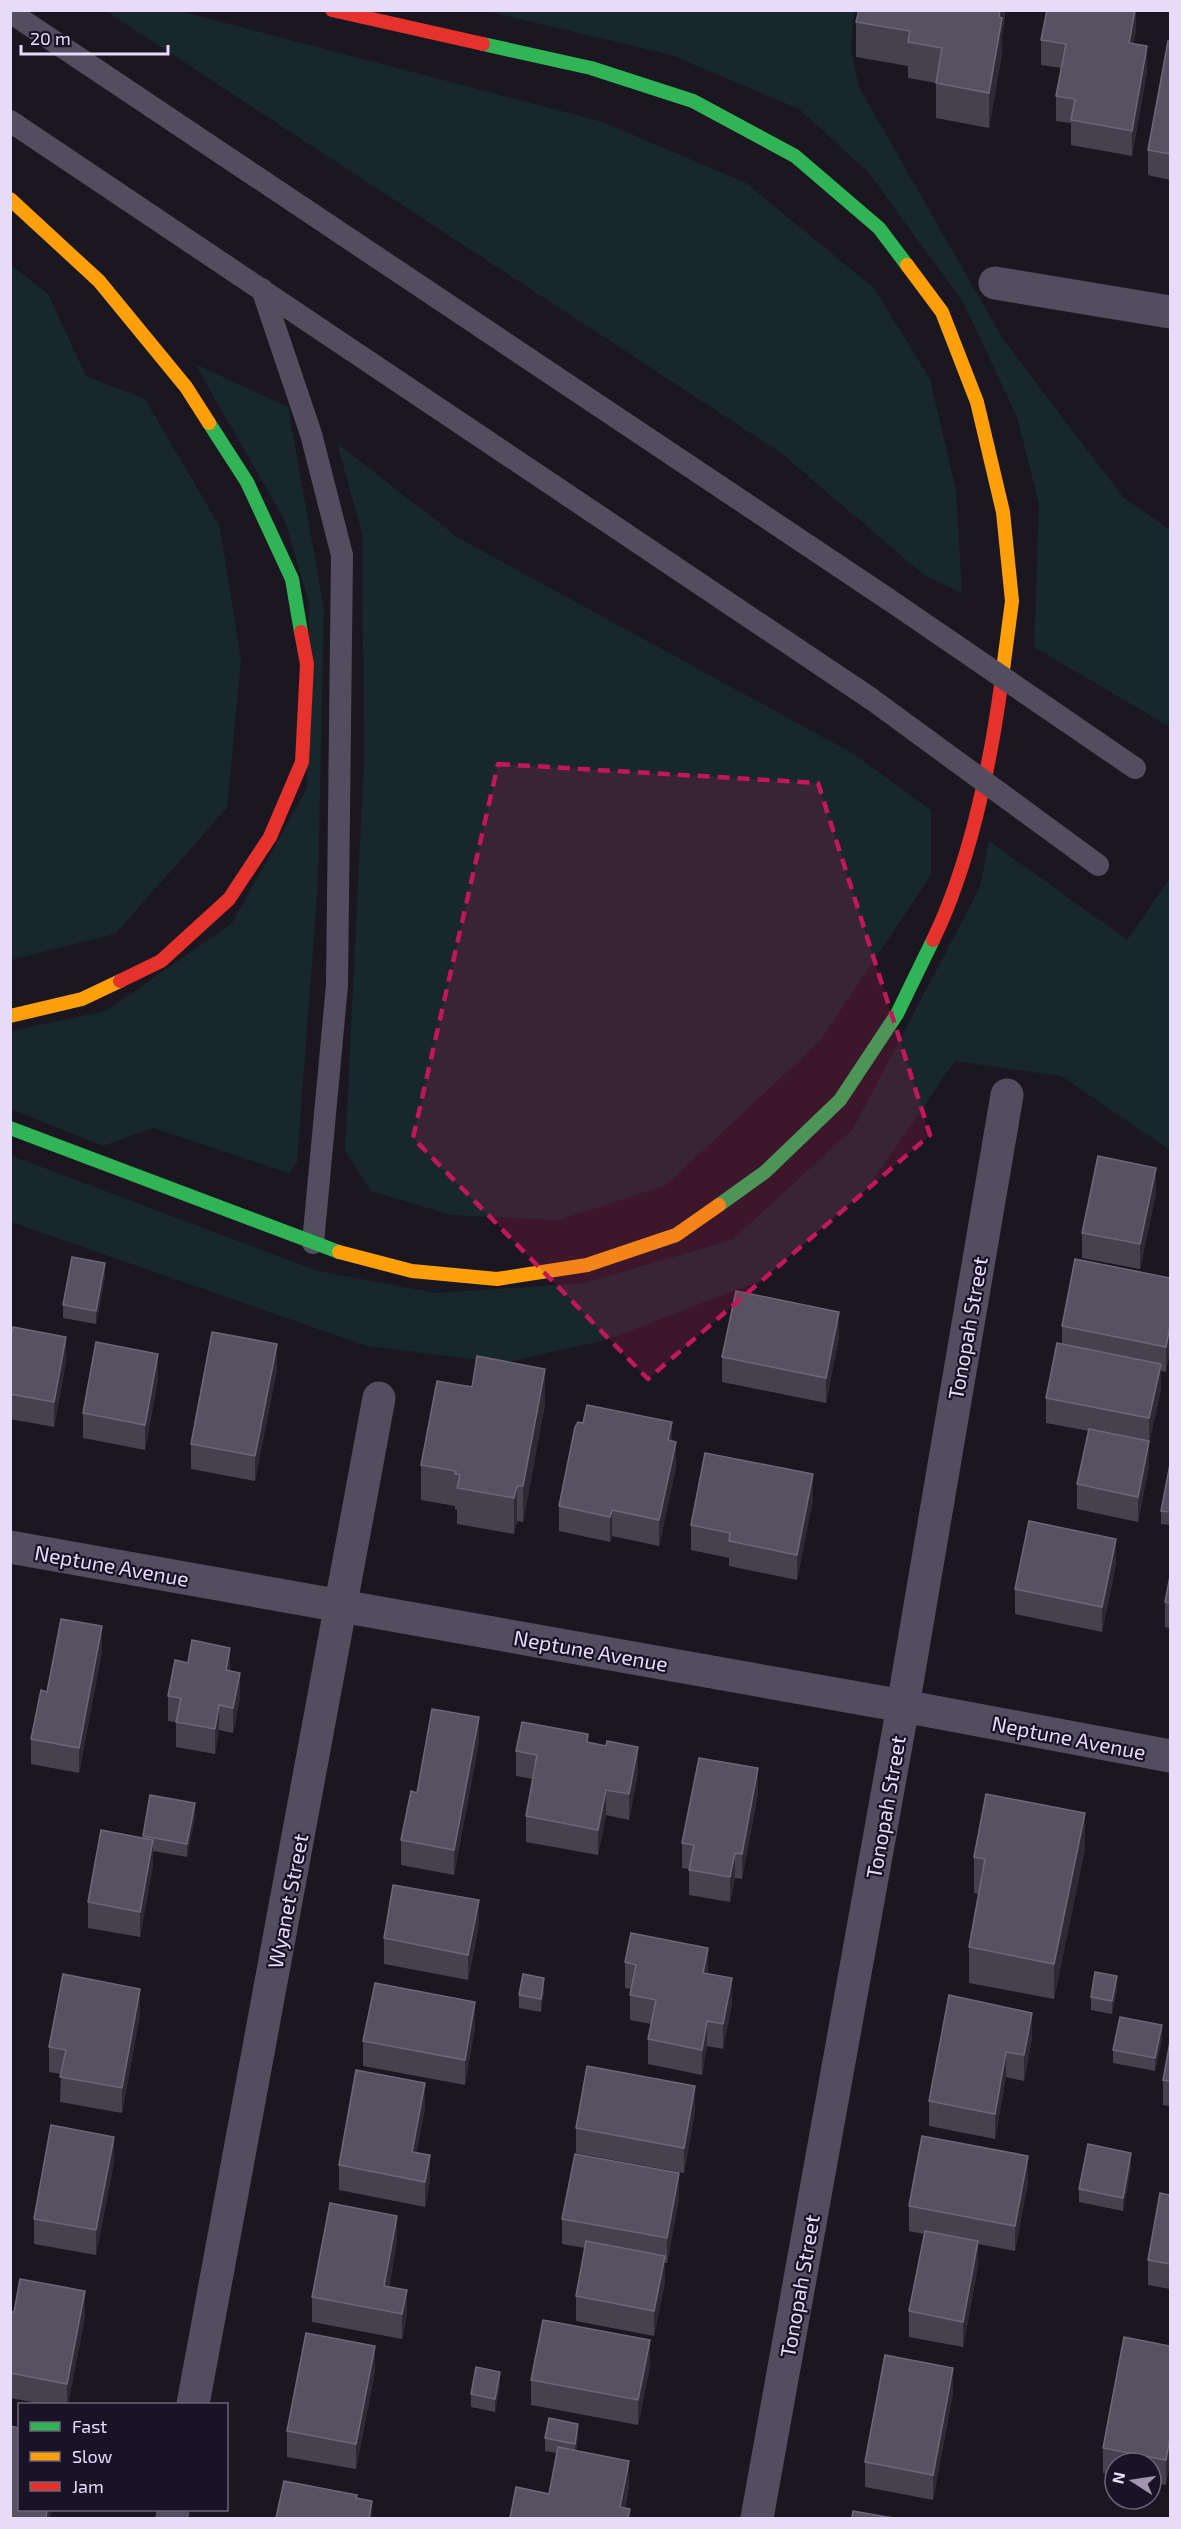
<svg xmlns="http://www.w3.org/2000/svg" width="1181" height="2529" font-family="'Exo 2',sans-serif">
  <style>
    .green { fill: #17272c }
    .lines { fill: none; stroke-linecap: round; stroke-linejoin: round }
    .lane { stroke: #524d5f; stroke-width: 22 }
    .street { stroke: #524d5f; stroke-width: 33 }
    .fast { stroke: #30b455; stroke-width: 14 }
    .slow { stroke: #ff9f0a; stroke-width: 14 }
    .jam { stroke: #e5322d; stroke-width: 14 }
    .lane-bridge { stroke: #524d5f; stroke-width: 22 }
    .wall { fill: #47414f }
    .shaded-wall { fill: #2e2935 }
    .building { fill: #585161; stroke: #6f6779; stroke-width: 1.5 }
    .marked { fill: #c2185b; fill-opacity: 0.2; stroke: #c2185b; stroke-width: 4.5; stroke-dasharray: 12 8; stroke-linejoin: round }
    .labels { text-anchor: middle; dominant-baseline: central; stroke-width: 4.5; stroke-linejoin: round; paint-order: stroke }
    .street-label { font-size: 21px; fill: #e7dbfa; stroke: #1a1325 }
  </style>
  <rect width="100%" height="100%" fill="#1b1721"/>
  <path class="green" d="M106,11H180L603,122L746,183L874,288L930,379L956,490L962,593L924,575L781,453Z
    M486,11H854L851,50L859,87L1003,339L1123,497L1170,530V727L1034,647L1039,504L1017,417L963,302L868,172L799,109L671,55Z
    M10,264L48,294L86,376L145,399L220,527L241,661L227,808L115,934L11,960Z
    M195,364L288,407L324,609L318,883L297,1162L289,1173L153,1128L103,1146L11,1109L10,1031L106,1011L232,923L307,788L309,603L285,521Z
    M337,443L457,537L852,753L931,810V875L820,1041L666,1185L559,1220L451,1215L371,1191L345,1151L364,761L362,533Z
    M989,841L1127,940L1170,878V1150L1061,1076L955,1061L869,1186L762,1280L606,1340L503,1363L367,1346L11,1222L10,1155L318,1271L436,1293L584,1283L732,1240L853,1129L980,887Z"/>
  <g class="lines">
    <path class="lane" d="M10,12L888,599
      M10,121L870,698
      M262,289L311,434L342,555L337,985L313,1243"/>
    <path class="street" d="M995,283L1170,312
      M10,1547L903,1706L1170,1756
      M193,2404L379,1398
      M172,2518L173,2510
      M757,2518L903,1706L1007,1095"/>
    <path class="fast" d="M483,44L591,68L693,101L795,156L879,228L907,265
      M209,423L247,482L292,579L301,632
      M10,1128L339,1252
      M719,1205L765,1172L840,1100L897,1014L933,940"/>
    <path class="slow" d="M10,199L99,281L186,387L209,423
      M907,265L942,312L977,402L1003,512L1012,601L1001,685
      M10,1016L82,999L120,981
      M339,1252L412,1271L497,1279L587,1265L676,1235L719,1205"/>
    <path class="jam" d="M332,10L483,44
      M933,940C969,866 990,767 1001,685
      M120,981L161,961L229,899L270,837L302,762L307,664L301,632"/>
    <path class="lane-bridge" d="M888,599L1135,768
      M870,698L1098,865"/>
  </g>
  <path class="wall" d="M1005,10V18L1002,35V53L989,128L936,118V83L908,78V66L856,57V22Z
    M1136,10V31L1133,44L1147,71L1132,156L1071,145V123L1056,121V96L1061,68L1041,65V40Z
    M1170,42V180L1148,175V150Z
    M1156,1193L1140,1269L1082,1258V1233Z
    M105,1276L96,1324L63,1318V1305Z
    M1170,1278L1166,1372L1161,1371V1389L1149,1443V1466L1138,1522L1077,1509V1484L1089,1431L1046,1423V1398L1062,1344V1326Z
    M839,1337L826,1403L722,1382V1357Z
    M10,1341L66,1362L54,1427L10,1419Z
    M277,1369L255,1481L191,1469V1444Z
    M158,1379L145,1450L83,1438V1413Z
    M545,1404L523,1522L517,1521L514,1534L457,1524V1510L455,1509V1506L421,1500V1465Z
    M672,1441L676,1467L659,1546L612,1536L610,1542L559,1531V1506Z
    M1170,1464V1525L1161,1524V1511Z
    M813,1499L797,1580L729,1566V1558L691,1550V1525Z
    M1116,1564L1102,1632L1015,1614V1589Z
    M1170,1576V1628L1165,1627V1602Z
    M102,1651L79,1773L31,1764V1739Z
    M230,1671L240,1698L233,1733L219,1730L215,1754L176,1747V1722L168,1721V1696Z
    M479,1742L454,1875L401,1865V1840L417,1793Z
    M588,1743L638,1772L629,1820L606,1815L598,1855L526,1842V1816L533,1779L516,1776V1751Z
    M758,1793L742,1879L735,1878L730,1902L689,1895V1869L682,1868V1843Z
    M195,1816L187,1857L153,1851V1865L140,1937L88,1928V1902L143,1838V1836Z
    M1085,1848L1054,1999L969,1983V1947L979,1894L974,1893V1857Z
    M479,1925L468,1980L384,1964V1938Z
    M625,1962L708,1974L732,2003L723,2049L707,2046L702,2075L648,2064V2039L651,2024L630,2020V1995L631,1989L625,1988Z
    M1117,1989L1112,2014L1091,2010V1997Z
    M544,1991L541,2012L519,2008V1995Z
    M949,1995L1032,2038L1024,2081L1006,2077L995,2139L929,2126V2101Z
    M140,2014L122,2113L60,2102L61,2074L49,2072V2047Z
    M475,2027L465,2085L363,2066V2041Z
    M1162,2038L1155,2071L1113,2063V2050Z
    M1170,2042V2106L1163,2105V2080Z
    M425,2108L416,2152L430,2180L425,2207L339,2190V2165Z
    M695,2111L684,2173L576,2153V2128Z
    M114,2162L96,2255L34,2244V2219Z
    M1131,2166L1123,2211L1079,2202V2189Z
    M1028,2182L1015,2251L978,2244V2266L963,2347L909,2337V2311L924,2234L909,2231V2206Z
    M1170,2195V2289L1148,2285V2260Z
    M679,2198L667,2263H665V2281L654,2336L576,2321V2296L585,2248L562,2244V2219Z
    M397,2241L389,2287L407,2315L402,2339L312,2322V2297Z
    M10,2312L85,2316L68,2404H43L10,2398Z
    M1170,2346L1166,2485L1151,2482V2463H1115V2476L1103,2473V2448Z
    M650,2365L638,2425L531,2405V2380Z
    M375,2371L356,2469L287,2457V2431Z
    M500,2385L495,2412L471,2407V2394Z
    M953,2393L933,2500L865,2487V2462Z
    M578,2437L576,2451L629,2486L625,2508L630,2518L549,2494L557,2453L545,2451V2438Z"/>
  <path class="shaded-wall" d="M1000,10H1005V18L1002,35V53L989,128V93Z
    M1135,10H1136V31L1129,68V43Z
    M1147,46V71L1132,156V131Z
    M1156,1168V1193L1140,1269V1244Z
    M105,1263V1276L96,1324V1311Z
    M839,1312V1337L826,1403V1378Z
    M1170,1326V1351L1166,1372V1347Z
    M66,1337V1362L54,1427V1402Z
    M277,1344V1369L255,1481V1456Z
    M158,1354V1379L145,1450V1425Z
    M1161,1364V1389L1149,1443V1466L1138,1522V1497L1149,1442V1418Z
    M545,1369V1404L523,1522V1486Z
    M672,1422V1447L668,1440Z
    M676,1442V1467L659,1546V1520Z
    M813,1474V1499L797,1580V1555Z
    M517,1486V1521L514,1534V1498Z
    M612,1510V1536L610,1542V1517Z
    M1116,1539V1564L1102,1632V1607Z
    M102,1626V1651L79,1773V1748Z
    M230,1648V1673L226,1670Z
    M240,1673V1698L233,1733V1708Z
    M219,1705V1730L215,1754V1729Z
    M479,1717V1742L454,1875V1850Z
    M638,1747V1772L629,1820V1794Z
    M758,1768V1793L742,1879V1854Z
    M606,1790V1815L598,1855V1830Z
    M195,1803V1816L187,1857V1844Z
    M1085,1813V1848L1054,1999V1964Z
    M153,1840V1865L140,1937V1912Z
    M735,1853V1878L730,1902V1877Z
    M479,1900V1925L468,1980V1955Z
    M708,1948V1973L703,1998V1973Z
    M1117,1976V1989L1112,2014V2001Z
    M544,1978V1991L541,2012V1999Z
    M732,1978V2003L723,2049V2024Z
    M140,1989V2014L122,2113V2088Z
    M475,2002V2027L465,2085V2060Z
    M1032,2013V2038L1024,2081V2055Z
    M707,2021V2046L702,2075V2050Z
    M1162,2025V2038L1155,2071V2058Z
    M1006,2052V2077L995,2139V2114Z
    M425,2083V2108L412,2177V2152Z
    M695,2086V2111L684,2173V2148Z
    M114,2137V2162L96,2255V2230Z
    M1131,2153V2166L1123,2211V2198Z
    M430,2155V2180L425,2207V2182Z
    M1028,2156V2182L1015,2251V2226Z
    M679,2173V2198L667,2263V2238Z
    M397,2216V2241L384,2311V2286Z
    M978,2241V2266L963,2347V2322Z
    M665,2256V2281L654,2336V2311Z
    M407,2290V2315L402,2339V2314Z
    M85,2291V2316L68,2404H67V2384Z
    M650,2340V2365L638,2425V2400Z
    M375,2346V2371L356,2469V2444Z
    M953,2368V2393L933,2500V2475Z
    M500,2372V2385L495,2412V2399Z
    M578,2424V2437L575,2457V2444Z
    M1170,2438V2463L1166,2485V2460Z
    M629,2461V2486L623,2518L620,2507Z
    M372,2501V2518H369Z
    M47,2510H52L50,2518H46Z"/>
  <path class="building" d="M859,10H1000L999,17L1002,18L989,93L936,83L942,48L908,42L910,31L856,22Z
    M1047,10H1135L1129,43L1147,46L1132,131L1071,120L1075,99L1056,96L1066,44L1041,40Z
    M1168,41L1170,42V154L1148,150Z
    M1098,1156L1156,1168L1140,1244L1082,1233Z
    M72,1257L105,1263L96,1311L63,1305Z
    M1075,1259L1170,1278V1326L1166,1347L1062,1326Z
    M736,1291L839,1312L826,1378L722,1357Z
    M13,1327L66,1337L54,1402L10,1394V1341Z
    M212,1332L277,1344L255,1456L191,1444Z
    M96,1342L158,1354L145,1425L83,1413Z
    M1057,1343L1161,1364L1149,1418L1046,1398Z
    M477,1356L545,1369L523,1486H517L514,1498L457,1488L460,1475L455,1474L456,1471L421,1465L437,1381L472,1387Z
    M587,1405L672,1422L668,1440L676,1442L659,1520L612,1510L610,1517L559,1506L575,1427L578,1422L583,1423Z
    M1089,1429L1149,1441L1138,1497L1077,1484Z
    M705,1453L813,1474L797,1555L729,1541L730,1533L691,1525Z
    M1170,1464V1512L1161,1511Z
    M1029,1521L1116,1539L1102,1607L1015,1589Z
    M1170,1576V1603L1165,1602Z
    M61,1619L102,1626L79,1748L31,1739L41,1690L47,1692Z
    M192,1640L230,1648L226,1670L240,1673L233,1708L219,1705L215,1729L176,1722L181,1698L168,1696L175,1660L188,1663Z
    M432,1709L479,1717L454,1850L401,1840L411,1791L417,1793Z
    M522,1722L588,1734L587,1742L606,1746L607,1741L638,1747L629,1794L606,1790L598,1830L526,1816L537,1755L516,1751Z
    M699,1758L758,1768L742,1854L735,1853L730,1877L689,1870L694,1845L682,1843Z
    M986,1794L1085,1813L1054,1964L969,1947L985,1859L974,1857Z
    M150,1795L195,1803L187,1844L143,1836Z
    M101,1830L153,1840L140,1912L88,1902Z
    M393,1885L479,1900L468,1955L384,1938Z
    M631,1933L708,1948L703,1973L732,1978L723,2024L707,2021L702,2050L648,2039L656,2000L630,1995L636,1965L625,1962Z
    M1095,1972L1117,1976L1112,2001L1091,1997Z
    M63,1974L140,1989L122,2088L60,2077L66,2050L49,2047Z
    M523,1974L544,1978L541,1999L519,1995Z
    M375,1983L475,2002L465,2060L363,2041Z
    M949,1995L1032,2013L1024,2055L1006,2052L995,2114L929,2101Z
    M1120,2017L1162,2025L1155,2058L1113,2050Z
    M1170,2042V2081L1163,2080Z
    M587,2066L695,2086L684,2148L576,2128Z
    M356,2070L425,2083L412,2152L430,2155L425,2182L339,2165Z
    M51,2125L114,2137L96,2230L34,2219Z
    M922,2136L1028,2156L1015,2226L909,2206Z
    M1088,2144L1131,2153L1123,2198L1079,2189Z
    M575,2154L679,2173L667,2238L562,2219Z
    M1160,2193L1170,2195V2264L1148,2260Z
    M330,2203L397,2216L384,2286L407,2290L402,2314L312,2297Z
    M925,2231L978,2241L963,2322L909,2311Z
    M586,2241L665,2256L654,2311L576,2296Z
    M20,2279L85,2291L67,2384L10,2373V2312H14Z
    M543,2320L650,2340L638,2400L531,2380Z
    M306,2333L375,2346L356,2444L287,2431Z
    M1124,2337L1170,2346V2438L1166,2460L1103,2448Z
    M885,2355L953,2368L933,2475L865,2462Z
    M476,2367L500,2372L495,2399L471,2394Z
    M549,2418L578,2424L575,2444L545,2438Z
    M10,2426L20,2428V2510H47L46,2518H10Z
    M558,2447L629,2461L620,2507L630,2509L628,2518H510L516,2487L549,2494Z
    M284,2481L357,2495L356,2498L372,2501L369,2518H276Z
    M853,2511L893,2518H852Z"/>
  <path class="marked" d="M498,764L818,783L930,1135L648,1379L413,1138Z"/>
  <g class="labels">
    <g class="street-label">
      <text transform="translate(967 1328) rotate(-80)">Tonopah Street</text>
      <text transform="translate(112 1565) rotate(10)">Neptune Avenue</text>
      <text transform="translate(591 1650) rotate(10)">Neptune Avenue</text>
      <text transform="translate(1069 1737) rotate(11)">Neptune Avenue</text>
      <text transform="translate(885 1807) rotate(-80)">Tonopah Street</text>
      <text transform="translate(287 1901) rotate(-79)">Wyanet Street</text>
      <text transform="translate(799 2286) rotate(-80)">Tonopah Street</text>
    </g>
  </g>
  <rect width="1181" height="2529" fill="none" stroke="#e7dbfa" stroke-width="24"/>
  <rect x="18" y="2403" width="210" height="108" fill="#1a1325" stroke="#6c637a" stroke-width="1.5"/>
  <rect x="30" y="2422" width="30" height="9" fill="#30b455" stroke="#6c637a" stroke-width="1.5"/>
  <text x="72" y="2433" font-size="18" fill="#e7dbfa">Fast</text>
  <rect x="30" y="2452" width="30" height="9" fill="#ff9f0a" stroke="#6c637a" stroke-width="1.5"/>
  <text x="72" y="2463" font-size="18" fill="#e7dbfa">Slow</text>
  <rect x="30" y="2482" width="30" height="9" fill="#e5322d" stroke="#6c637a" stroke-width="1.5"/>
  <text x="72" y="2493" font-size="18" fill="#e7dbfa">Jam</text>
  <g transform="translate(1133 2481) rotate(282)"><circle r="28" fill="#1a1325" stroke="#6c637a" stroke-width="1.5"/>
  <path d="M0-4.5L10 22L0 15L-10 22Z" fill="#a096ae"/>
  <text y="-9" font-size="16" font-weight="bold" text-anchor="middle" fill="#e7dbfa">N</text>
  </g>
  <path d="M21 45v9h147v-9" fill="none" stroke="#e7dbfa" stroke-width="3"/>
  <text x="30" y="45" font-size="18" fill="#e7dbfa" stroke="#1a1325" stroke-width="4.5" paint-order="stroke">20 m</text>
</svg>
